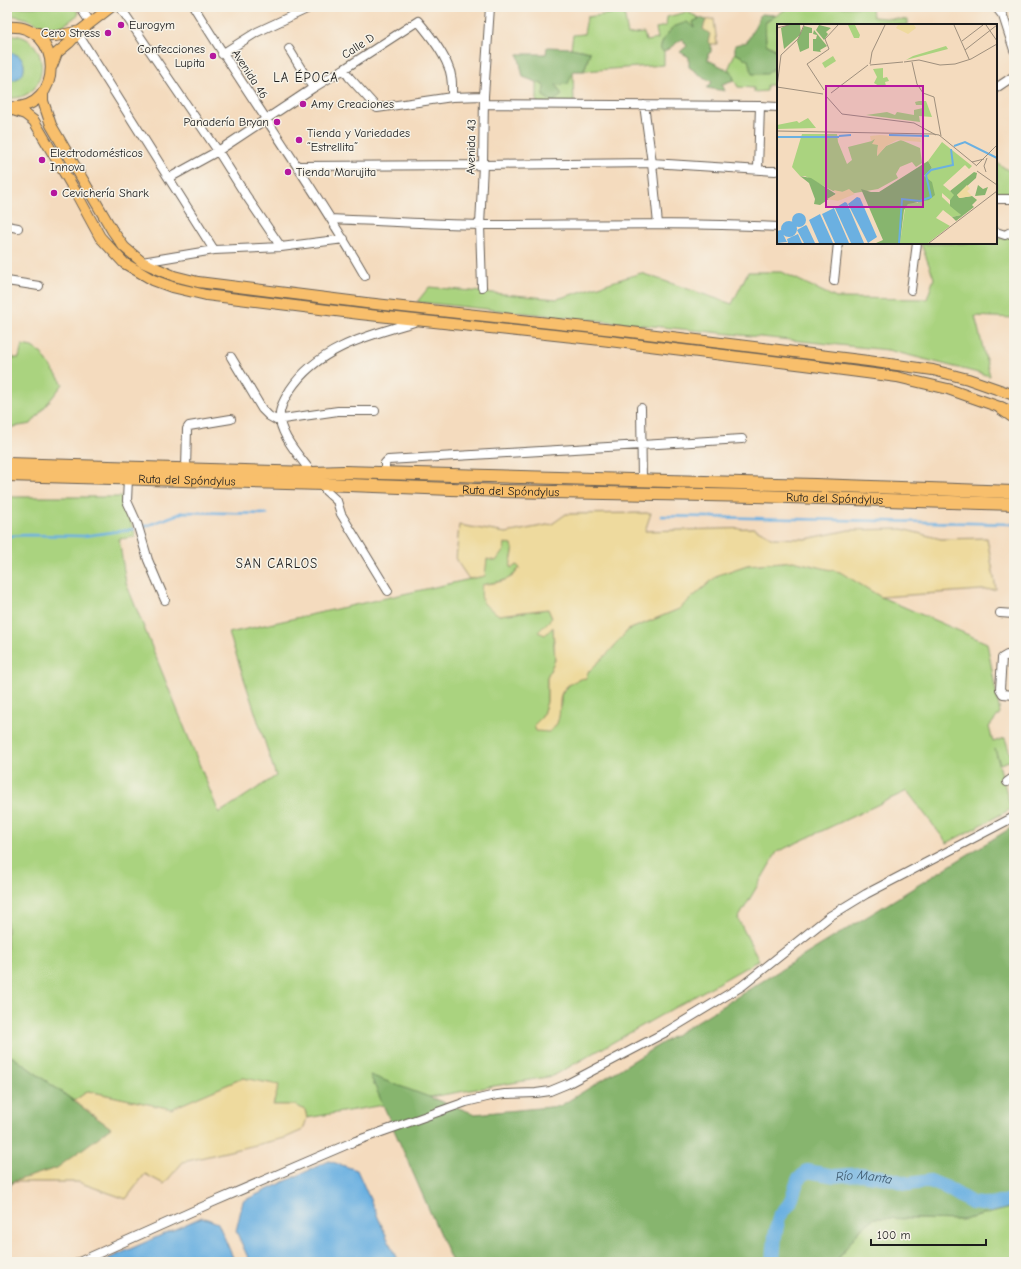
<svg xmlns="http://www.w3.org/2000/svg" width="1021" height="1269" font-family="'Comic Neue',sans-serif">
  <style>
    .green { fill: #aad37f; stroke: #63784e }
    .forest { fill: #87b56e; stroke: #526845 }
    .sand { fill: #eeda9e; stroke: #857b5d }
    .water { fill: #6bb0e1; stroke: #44667e }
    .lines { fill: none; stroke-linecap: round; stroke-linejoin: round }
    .stream { stroke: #6bb0e1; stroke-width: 2.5 }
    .river { stroke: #6bb0e1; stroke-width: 14 }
    .minor-casing { stroke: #685f55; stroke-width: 10 }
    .major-casing { stroke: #685f55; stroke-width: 12 }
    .highway-casing { stroke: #685f55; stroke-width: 14 }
    .minor { stroke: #fff; stroke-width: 8 }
    .major { stroke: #f8bf6c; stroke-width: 10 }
    .highway { stroke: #f8bf6c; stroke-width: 12 }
    .poi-dot { fill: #b5179e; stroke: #f7f3e8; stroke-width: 1.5 }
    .labels { text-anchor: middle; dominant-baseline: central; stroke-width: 3; stroke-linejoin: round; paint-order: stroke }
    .poi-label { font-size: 12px; fill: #1c1c1c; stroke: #f7f3e8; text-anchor: start }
    .street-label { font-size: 12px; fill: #1c1c1c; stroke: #f7f3e8 }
    .neighbourhood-label { font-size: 13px; letter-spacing: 1px; fill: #1c1c1c; stroke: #f7f3e8 }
    .water-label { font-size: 13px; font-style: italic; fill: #3c576b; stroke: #f7f3e8 }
    .inset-river { fill: none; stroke: #6bb0e1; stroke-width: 2 }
    .inset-road { fill: none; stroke: #9e8f7d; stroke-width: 1 }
    .view { fill: #b5179e; fill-opacity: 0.15; stroke: #b5179e; stroke-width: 2 }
    .inset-edge { fill: none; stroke: #1c1c1c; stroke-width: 2 }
  </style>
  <rect width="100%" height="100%" fill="#f7f3e8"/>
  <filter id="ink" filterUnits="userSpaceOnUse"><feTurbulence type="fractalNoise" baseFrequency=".025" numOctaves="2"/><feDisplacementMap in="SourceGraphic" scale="8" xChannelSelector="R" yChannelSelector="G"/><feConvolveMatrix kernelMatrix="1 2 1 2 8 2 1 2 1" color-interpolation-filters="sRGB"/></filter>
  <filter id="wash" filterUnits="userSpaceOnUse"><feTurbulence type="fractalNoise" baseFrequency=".012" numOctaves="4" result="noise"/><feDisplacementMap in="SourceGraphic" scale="16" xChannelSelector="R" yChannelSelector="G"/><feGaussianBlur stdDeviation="0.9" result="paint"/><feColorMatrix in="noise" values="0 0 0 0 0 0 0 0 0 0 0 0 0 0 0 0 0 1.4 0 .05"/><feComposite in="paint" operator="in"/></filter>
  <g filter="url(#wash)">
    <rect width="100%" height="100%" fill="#f4dbbe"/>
    <path class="green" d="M7,7H74L79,14C73,18 65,26 58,27C40,31 27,13 7,16Z
      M789,7H872L873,17L908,20V25H778V49L777,50L766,44L765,23Z
      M624,12L628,35L644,33L646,41L658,39L656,28L666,26L667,17L687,12L700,18L694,22V28L660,48L664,52V65L584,71L590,52L571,48L573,35L584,34L587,17Z
      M7,35C52,31 54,102 7,98Z
      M735,53L748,60L776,65L778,67V85H767V91L754,92V88L738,87L734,80L732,72L728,70Z
      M573,71L574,104H537V82L542,84L545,88L556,85Z
      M996,162L1012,173L1014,172V194L996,193Z
      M1014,234V318L975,316L990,376L888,350L417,302L429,287L557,299L641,273L732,304L748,272H782L836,298L927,299L934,278L921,244L996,243V239L1010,237Z
      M22,345L32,347L41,353L63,384L31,424L7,428V350L11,351L13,358H19Z
      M7,497H122L136,537L119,539L126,583L219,813L276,776L229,633L484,576L487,559L505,543L512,545L514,549L512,557L511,567L517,565L520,568C516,571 513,576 508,579C501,582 490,583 482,585L499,615L548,609L552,618L553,626L555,660L547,677V702L542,717L534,725L561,706V695L570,684L580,679L588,672L610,651L628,630L679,609L718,575L747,565L793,561L841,572L881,597L987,643L1000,713L989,727L993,742L1005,738L1012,760L1000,764L995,749L1011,809L947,843L907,791L777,852L738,919L759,960L553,1076L307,1118L305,1110L295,1105H273L278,1085L243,1078L171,1109L88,1091L74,1101L13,1057L7,1056Z
      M1014,1207V1262H836L859,1230L875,1218L963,1220Z"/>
    <path class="forest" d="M761,14L775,15L765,23L766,44L776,50L778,49V67L776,66L767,74H752L748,60L735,53V45L747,42Z
      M700,18L706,20L703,29L710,34L708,42L711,44V52L708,54V60L732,72L734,80L722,84L725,91L707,88L712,82L703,77L689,67V57L680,52L687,46L682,39L664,52L660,49L663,40L673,27L687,22L694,27L693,22Z
      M547,47L571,48L590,52L584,71H573L568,84L556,85L562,95L553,102L543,96L545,88L542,84L523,77L518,54H546Z
      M1014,826V1207L963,1220L875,1218L859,1230L836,1262H452L370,1075L475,1114L560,1106Z
      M7,1056L13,1057L111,1128L57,1168L12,1182L7,1194Z"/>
    <path class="sand" d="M714,19L717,44H711L708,42L710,34L703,29L706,20Z
      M651,513L645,531L754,528L773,538L806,539L849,530L902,529L941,539L987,538L996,589L881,597L840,572L793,561L747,565L718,575L679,609L628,630L610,651L588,672L586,678C577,679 564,685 561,695C559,701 561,715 557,723C556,726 552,730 549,732L536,731L534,725L542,717L547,702V677L555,660L553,627L545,635L538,632L552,618L548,609L499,615C485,605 479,604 482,585C492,583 506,582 514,575C516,573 517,570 520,568L517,565L511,568C509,560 516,553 512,545L505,543L504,550L496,561L487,559L485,576L469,579L456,560L459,525L506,533L552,524L566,514Z
      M243,1078L279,1085L273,1105H295L305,1110L307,1118L303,1130L285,1138L183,1162L164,1184L145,1174L126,1199L78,1182H12L57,1168L111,1128L74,1101L88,1091L171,1109Z"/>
    <path class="water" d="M11,53C31,56 27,83 7,80V54Z
      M329,1161L357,1170L398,1262H250L236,1231L243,1201Z
      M202,1217L218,1223L235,1262H101Z"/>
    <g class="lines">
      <path class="stream" d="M661,516L1014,524
        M143,527L184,512L267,514
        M7,536L28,535L84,536L134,529"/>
      <path class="river" id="s1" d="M773,1262L775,1236L779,1217L790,1203L798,1180L807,1171L835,1176L861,1174L887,1178L909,1184L930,1181L947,1188L972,1203L991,1205L1014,1199"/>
    </g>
  </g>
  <g filter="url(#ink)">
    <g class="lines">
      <g class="minor-casing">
        <path id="minor" d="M80,7L90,22
          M120,7L218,151L245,194L281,247
          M194,7C249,97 312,183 365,276
          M996,7L1003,16L1014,50
          M80,31L81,39L214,250
          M289,49L313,88
          M222,54L257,32L311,7
          M344,69L349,77L377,108L452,97L484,96
          M996,88L1014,76
          M484,104L760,106L778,107
          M644,105L652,163L658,224
          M297,166L483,165L652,163L775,171
          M758,169L760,106
          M169,178L218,151L313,88L344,69L418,21C429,34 442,50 448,66C453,76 452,87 452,97
          M996,199H1014
          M331,219C381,221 431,224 482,225C581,225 679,222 778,227
          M7,226L18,228
          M996,232L1005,235L1014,230
          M142,262L214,250L281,247L344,239
          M7,281L39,286
          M834,281L838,243
          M482,287L480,225L483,165L484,96L490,7
          M911,290L917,243
          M231,357L262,409L269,416L276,420L338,411H375
          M641,408L642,480
          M186,469L187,429L189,426L231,419
          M312,473C300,457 284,440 280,421C278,410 284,400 290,390C319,346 371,335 418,321
          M385,473V463L388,460L742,439
          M128,478L127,501L137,523L148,560L165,600
          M323,484L326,491L337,501L341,514L388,591
          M1000,613L1014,614
          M1014,655H1007L1002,658L1000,689L1003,694L1014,695
          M1007,782L1014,777
          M79,1262L211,1203L353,1142L466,1102L491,1096L505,1094L536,1093L550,1091L567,1084L666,1032L742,986L830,916L866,894L1014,817"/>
      </g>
      <g class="major-casing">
        <path id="major" d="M7,27C65,22 65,112 9,107
          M35,32L46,36H56L80,31
          M52,66L57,53L69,43L80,31L111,7
          M43,92V101L51,125L112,230L124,247L142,262L174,276L198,282L366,303L623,331L868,361L933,370L968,379L1014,395
          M7,108L25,114L34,121L75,191L100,237L124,263L153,280L172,287L206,295L360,314L601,340L805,365L897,377L948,389L1008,410"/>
      </g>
      <g class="highway-casing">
        <g id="highway">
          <path d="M1001,408L1014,417"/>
          <path d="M7,464L312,473L344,472L815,485L1014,492"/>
          <path id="s2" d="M7,475L323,484L503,491L756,496L1014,504"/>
        </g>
      </g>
      <use href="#minor" class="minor"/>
      <use href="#major" class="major"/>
      <use href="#highway" class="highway"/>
    </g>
  </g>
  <g class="poi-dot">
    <circle cx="121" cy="25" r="4"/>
    <circle cx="108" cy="33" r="4"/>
    <circle cx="213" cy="56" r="4"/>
    <circle cx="303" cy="104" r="4"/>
    <circle cx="277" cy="122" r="4"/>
    <circle cx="299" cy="140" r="4"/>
    <circle cx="42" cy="160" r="4"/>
    <circle cx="288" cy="172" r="4"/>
    <circle cx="54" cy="193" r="4"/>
  </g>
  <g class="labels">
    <g class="poi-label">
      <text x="129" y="25">Eurogym</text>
      <text x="100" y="33" text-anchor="end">Cero Stress</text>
      <text x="205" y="49" text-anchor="end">Confecciones<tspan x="205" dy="14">Lupita</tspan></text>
      <text x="311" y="104">Amy Creaciones</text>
      <text x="269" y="122" text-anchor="end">Panadería Bryan</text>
      <text x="307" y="133">Tienda y Variedades<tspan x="307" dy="14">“Estrellita”</tspan></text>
      <text x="50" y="153">Electrodomésticos<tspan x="50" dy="14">Innova</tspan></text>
      <text x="296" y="172">Tienda Marujita</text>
      <text x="62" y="193">Cevichería Shark</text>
    </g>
    <g class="street-label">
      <text transform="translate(358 46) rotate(-33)">Calle D</text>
      <text transform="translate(250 74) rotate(57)">Avenida 46</text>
      <text transform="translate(471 147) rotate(-89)">Avenida 43</text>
      <text stroke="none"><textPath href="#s2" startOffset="180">Ruta del Spóndylus</textPath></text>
      <text stroke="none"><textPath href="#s2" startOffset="504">Ruta del Spóndylus</textPath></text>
      <text stroke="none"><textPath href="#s2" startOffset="828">Ruta del Spóndylus</textPath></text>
    </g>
    <g class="neighbourhood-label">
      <text x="306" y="77">LA ÉPOCA</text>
      <text x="277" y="563">SAN CARLOS</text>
    </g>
    <g class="water-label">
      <text stroke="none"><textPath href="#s1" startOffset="158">Río Manta</textPath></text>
    </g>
  </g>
  <g transform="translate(777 24)">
    <rect width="220" height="220" fill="#f4dbbe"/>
    <path d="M71,1H78L83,11L82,14H77ZM169,22L171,25L129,36L136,32ZM56,32L59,37L48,44L45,39ZM106,44V54L110,53L112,57L108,58L109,62H102L97,59L100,53L96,45ZM142,77H149L155,93L142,92L143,98L89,91L110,88L118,91L120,88L137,91V86L146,84L147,81H139L138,78ZM31,94L39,104L0,105V101L20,97L22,99ZM25,110H60L61,118L70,140L75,136L71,123L95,117L97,114L101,121L100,132L109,122L124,116L143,124L145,139L139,143L135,138L123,143L119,150L121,154L101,165L78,169L56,167L28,152H23L15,143ZM165,118L195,142L192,145L188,141L166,161L178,171L173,176L165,169V173L184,191L175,193L166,186L159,194L173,202L151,219H123L128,184L132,178L141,179L147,152L155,144L151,137Z" fill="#aad37f"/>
    <path d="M10,1H23L24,10L7,25L4,4ZM42,1L54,4L49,8L51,10L47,16L39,6ZM27,2L35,4V9H32V24L23,28L20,17ZM37,6L50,22L43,26L44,28L36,27V15H39L40,11L36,10ZM151,137L155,144L147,152L155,158L158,171L152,176L131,180L127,186L123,219H99L106,216L84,165L94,168H102ZM197,148L200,149L199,154L180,171L183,174L195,172L200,176L195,181L197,183L179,197L175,193L184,191L173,182V176L177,171L173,167ZM23,152L34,154L59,170L43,181L37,180L38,175L32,159ZM201,161L206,165L211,163L208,171L198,172Z" fill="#87b56e"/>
    <path d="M121,1H137L139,4L131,10L119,4ZM103,111L143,114L144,118L120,116L109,122L100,132L101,121L95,120L98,115L94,117L93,112ZM190,161L193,165L190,167L195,172L182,174L180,171ZM72,165L78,170L61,177L50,175L59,170L57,166L65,168Z" fill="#eeda9e"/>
    <path d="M80,173L83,174L100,213L91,219L71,180ZM68,178L70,179L87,219H74L58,184ZM57,184L72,219H58L45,190ZM15 196a7 7 0 1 1 14 0a7 7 0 1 1-14 0ZM43,190L56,219H42L32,196ZM4 205a8 8 0 1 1 16 0a8 8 0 1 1-16 0ZM29,201L30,202L38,219H27L20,206ZM4,206L10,218L0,219V207ZM21,210L25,219H11L10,215Z" fill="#6bb0e1"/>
    <path class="inset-river" d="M112,111L152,112M62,112L74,111M0,113H62M177,122L188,118L220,134M122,219L125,175L143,177L154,173L149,151L154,146L176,141L174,125"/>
    <path class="inset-road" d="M177,1L192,35M209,1L220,17M0,4L12,1M185,17L206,1M188,26L220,1M127,38L142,36L163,41L178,40L194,35L220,20M135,38L140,60L146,69L157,73L164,112M93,40L95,28L108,1M93,41L126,38M0,63L4,31L21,15L27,1M0,63L46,70M47,66L30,40L52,25L48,15L61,1M54,69L91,41M49,72L65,90L137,99L159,111M0,107L156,110L162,111L200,142M195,138L207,135M200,141L220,121M200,147L220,161M209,148L207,142L210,134M152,219L220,167"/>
    <path class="view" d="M49,62H146V183H49Z"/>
    <rect width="220" height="220" class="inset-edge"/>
  </g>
  <rect width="1021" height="1269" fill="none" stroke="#f7f3e8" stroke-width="24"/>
  <path d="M871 1239v6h115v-6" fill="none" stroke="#1c1c1c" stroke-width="2"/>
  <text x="877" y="1239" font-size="12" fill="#1c1c1c" stroke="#f7f3e8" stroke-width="3" paint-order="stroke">100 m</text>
</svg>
